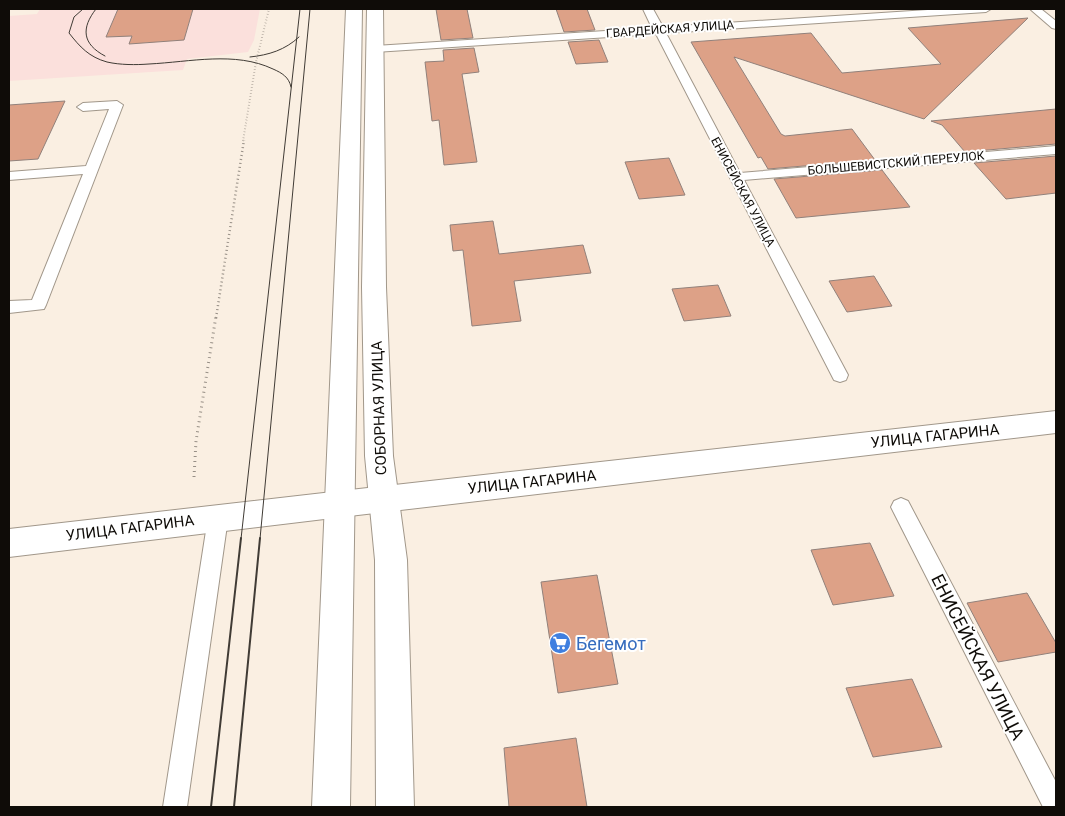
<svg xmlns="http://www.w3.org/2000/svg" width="1065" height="816" font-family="Roboto,sans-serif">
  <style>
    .industrial { fill: #fbe0dc }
    .building { fill: #dda187; stroke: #91817b }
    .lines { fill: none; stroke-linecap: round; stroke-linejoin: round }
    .service-casing { stroke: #a1978a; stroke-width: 2 }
    .minor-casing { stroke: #a1978a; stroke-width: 2 }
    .tertiary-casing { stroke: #a1978a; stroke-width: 2 }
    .secondary-casing { stroke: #a1978a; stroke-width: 2 }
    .path-far2 { stroke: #978f86; stroke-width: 2; stroke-dasharray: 0.5 2.5; stroke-linecap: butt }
    .path-far1 { stroke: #978f86; stroke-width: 2.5; stroke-dasharray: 1 3; stroke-linecap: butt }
    .path { stroke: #978f86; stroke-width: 3; stroke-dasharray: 1 4; stroke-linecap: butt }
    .service { fill: #fff; fill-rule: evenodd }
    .minor { fill: #fff; fill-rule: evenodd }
    .tertiary { fill: #fff; fill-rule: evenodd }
    .secondary { fill: #fff; fill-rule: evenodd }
    .tram-far1 { stroke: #403b35; stroke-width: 1 }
    .tram { stroke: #403b35; stroke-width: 2 }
    .labels { text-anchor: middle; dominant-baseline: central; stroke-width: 4; stroke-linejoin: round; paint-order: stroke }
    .far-street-label { font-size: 12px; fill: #0f0c08; stroke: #fff }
    .street-label { font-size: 15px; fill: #0f0c08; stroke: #fff }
    .near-shop-label { font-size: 18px; fill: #366cbe; stroke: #fff; text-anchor: start }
    .near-street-label { font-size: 18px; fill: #0f0c08; stroke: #fff }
  </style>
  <rect width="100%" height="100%" fill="#faefe2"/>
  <path class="industrial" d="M40,9H260L254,40L248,52L187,59L183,70L9,81V16L37,14Z"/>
  <path class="building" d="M118,9H193L184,40L129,44L132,36L106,37Z
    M436,9H467L473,38L441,40Z
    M556,9H587L595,30L564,32Z
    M1028,18L924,119L734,57L781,134L785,136L852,129L875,160L768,169L761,157L758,158L691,42L811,33L842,73L941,64L908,28Z
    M599,40L608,62L576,64L568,42Z
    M474,48L479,72L462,74L477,162L444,165L439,120L432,121L425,62L444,61L443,50Z
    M65,101L38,159L9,161V105Z
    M1056,109V144L965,152L942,125L931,121Z
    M1056,156V193L1006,199L974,163Z
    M669,158L685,195L639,199L625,162Z
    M882,170L910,207L796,218L774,179Z
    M493,221L499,254L583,245L591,273L514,281L521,321L472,326L463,250L453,251L450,225Z
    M874,276L892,306L847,312L829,281Z
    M718,285L731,316L684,321L672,289Z
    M870,543L894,596L833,605L811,550Z
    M597,575L618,684L558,693L541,582Z
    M1027,593L1056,643V652L998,662L967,603Z
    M912,679L942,747L873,757L846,688Z
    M576,738L587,807H509L504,748Z"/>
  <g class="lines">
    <g class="service-casing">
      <path id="service" d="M643,9H653L663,27L943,9H991L986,12L666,33L740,173L1056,146V154L744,180L848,375L846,380L840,382L834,380L656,34L375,52L370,49L375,46L652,28Z
        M1030,9H1041L1056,21V29L1052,28Z
        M117,101L123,105L46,305L44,309L9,313V301L32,300L83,174L9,180V172L86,166L109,109L83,111L77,107L83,103Z
        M901,498L908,501L1056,782V807H1043L894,513L891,507L894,501Z
        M218,509L225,512L228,518L187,807H163L208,518L211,512Z"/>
    </g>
    <g class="minor-casing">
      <path id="minor" d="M1056,411V433L341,517L330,513L326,504L330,495L341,491Z"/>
    </g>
    <g class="tertiary-casing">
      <path id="tertiary" d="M341,491L352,495L356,504L352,513L341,517L9,557V529Z"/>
    </g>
    <g class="secondary-casing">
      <path id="secondary" d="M346,9H362L350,807H312Z
        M367,9H383L386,287L393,456L407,560L414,807H376L375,560L365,456L362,287Z"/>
    </g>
    <path class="path-far2" d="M243,141L256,62L269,9"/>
    <path class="path-far1" d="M216,318L244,140"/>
    <path class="path" d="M194,477L196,441L216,316"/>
    <use href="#service" class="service"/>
    <use href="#minor" class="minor"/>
    <use href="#tertiary" class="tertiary"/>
    <use href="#secondary" class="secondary"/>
    <path class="tram-far1" d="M83,9L74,17L69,33C80,47 89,57 107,62C120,65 136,65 149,64C190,62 235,51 273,69C282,73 289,77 291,87
      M96,9C81,28 82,44 105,56
      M250,57C269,55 285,50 299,37
      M241,539L300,9
      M260,539L310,9"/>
    <path class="tram" d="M211,807L241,538
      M234,807L260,538"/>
  </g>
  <defs>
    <g id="supermarket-disc" transform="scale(1.125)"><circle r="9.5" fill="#3f7fe0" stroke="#fff"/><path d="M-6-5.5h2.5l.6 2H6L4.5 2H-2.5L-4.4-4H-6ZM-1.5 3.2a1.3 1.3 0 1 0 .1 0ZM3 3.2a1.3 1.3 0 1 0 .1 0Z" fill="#fff"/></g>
  </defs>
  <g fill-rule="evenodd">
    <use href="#supermarket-disc" x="560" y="643"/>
  </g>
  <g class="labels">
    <g class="far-street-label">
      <text transform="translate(670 29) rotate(-4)">ГВАРДЕЙСКАЯ УЛИЦА</text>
      <text transform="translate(896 163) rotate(-5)">БОЛЬШЕВИСТСКИЙ ПЕРЕУЛОК</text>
      <text transform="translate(743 192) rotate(62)">ЕНИСЕЙСКАЯ УЛИЦА</text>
    </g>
    <g class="street-label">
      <text transform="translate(379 408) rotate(-92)">СОБОРНАЯ УЛИЦА</text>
      <text transform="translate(935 436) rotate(-6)">УЛИЦА ГАГАРИНА</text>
      <text transform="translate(532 482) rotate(-6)">УЛИЦА ГАГАРИНА</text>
      <text transform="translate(130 528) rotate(-7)">УЛИЦА ГАГАРИНА</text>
    </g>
    <g class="near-shop-label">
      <text x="576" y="643">Бегемот</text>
    </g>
    <g class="near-street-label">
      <text transform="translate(978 657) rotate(63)">ЕНИСЕЙСКАЯ УЛИЦА</text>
    </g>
  </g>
  <rect width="1065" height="816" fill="none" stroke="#0f0c08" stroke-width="20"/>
</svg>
